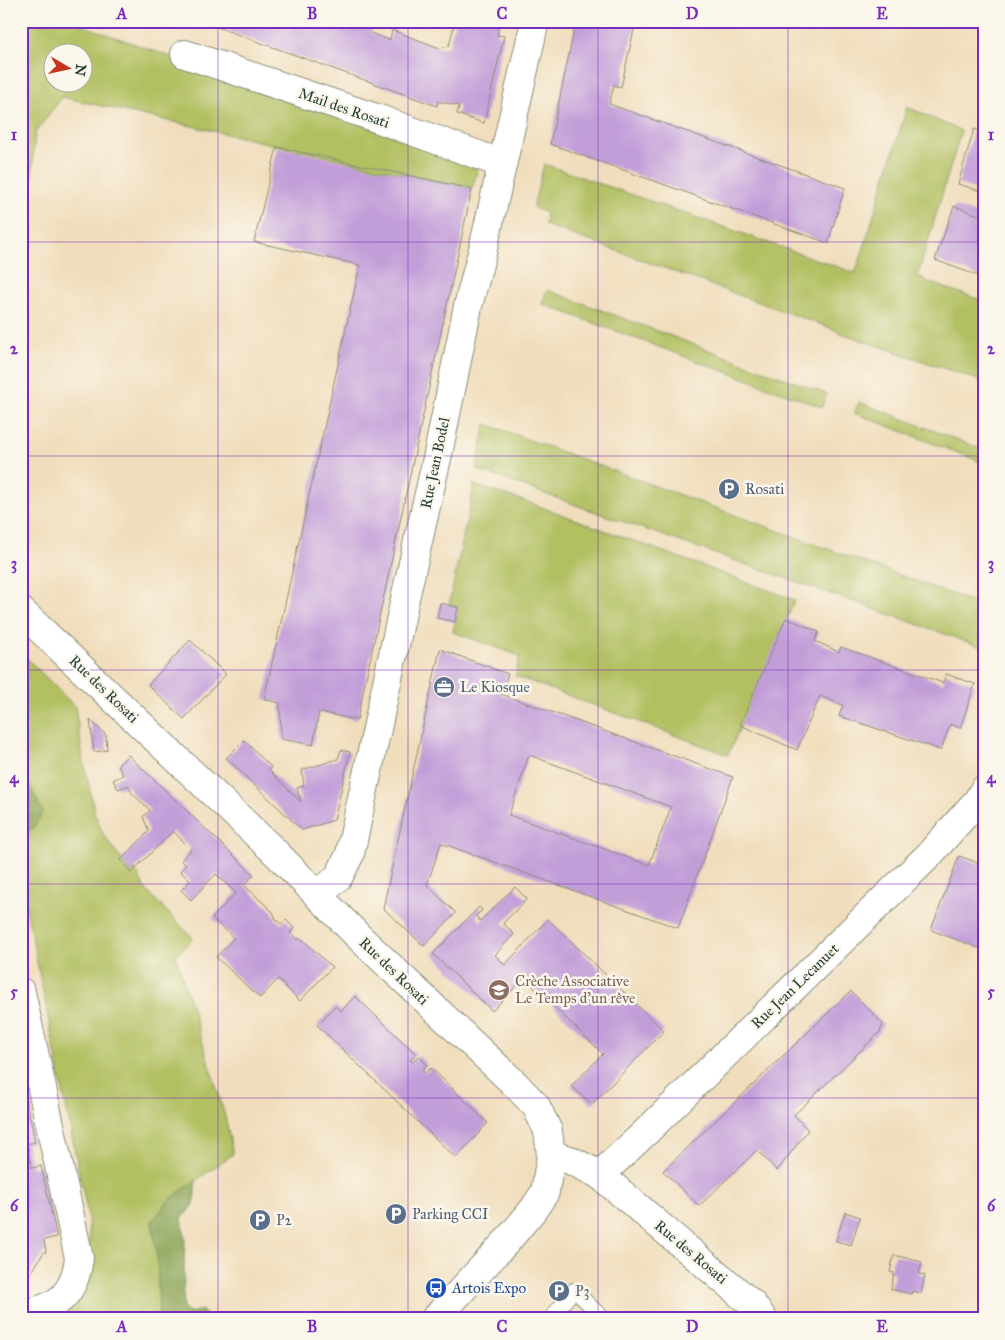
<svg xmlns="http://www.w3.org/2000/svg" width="1005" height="1340" font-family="'IM FELL Great Primer',serif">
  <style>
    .green { fill: #b2c062; stroke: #687e4b; fill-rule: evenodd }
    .forest { fill: #8da658; stroke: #567246 }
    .building { fill: #c29ed9; fill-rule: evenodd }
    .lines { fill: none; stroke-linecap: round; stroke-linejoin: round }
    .service-casing { stroke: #888d78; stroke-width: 16 }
    .minor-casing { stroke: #888d78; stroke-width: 30 }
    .tertiary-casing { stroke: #888d78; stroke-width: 30 }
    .service { stroke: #fff; stroke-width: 14 }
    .minor { stroke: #fff; stroke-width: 28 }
    .tertiary { stroke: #fff; stroke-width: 28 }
    .grid { fill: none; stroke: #7b2cbf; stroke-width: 1; stroke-opacity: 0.55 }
    .labels { text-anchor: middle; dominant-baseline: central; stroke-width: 5; stroke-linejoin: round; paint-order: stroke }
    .street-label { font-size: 15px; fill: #1f3d34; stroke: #fbf7ec }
    .service-label { font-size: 15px; fill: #4e5e75; stroke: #fbf7ec; text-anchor: start }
    .education-label { font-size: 15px; fill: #785e54; stroke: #fbf7ec; text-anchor: start }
    .transit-label { font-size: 15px; fill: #164399; stroke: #fbf7ec; text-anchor: start }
    .neatline { fill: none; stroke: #7b2cbf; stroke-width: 2 }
    .grid-label { font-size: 16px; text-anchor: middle; font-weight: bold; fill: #7b2cbf }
  </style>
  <rect width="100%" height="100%" fill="#fbf7ec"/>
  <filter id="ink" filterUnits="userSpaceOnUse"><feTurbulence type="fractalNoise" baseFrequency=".02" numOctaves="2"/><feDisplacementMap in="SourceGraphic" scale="10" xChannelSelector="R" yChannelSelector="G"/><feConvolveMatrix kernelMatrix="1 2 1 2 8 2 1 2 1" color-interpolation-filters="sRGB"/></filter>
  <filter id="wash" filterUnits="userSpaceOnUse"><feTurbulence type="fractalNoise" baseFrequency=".0096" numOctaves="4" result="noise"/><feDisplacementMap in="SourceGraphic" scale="20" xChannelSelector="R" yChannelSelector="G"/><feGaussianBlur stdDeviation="1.12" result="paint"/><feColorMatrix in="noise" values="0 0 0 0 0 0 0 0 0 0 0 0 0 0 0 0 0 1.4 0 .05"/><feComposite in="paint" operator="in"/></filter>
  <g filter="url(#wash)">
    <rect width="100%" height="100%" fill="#f0ddbb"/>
    <path class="green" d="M21,21H70L371,128L478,169L472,189L62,97L35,133L23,297L21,307ZM52,52H82V82H52Z
      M907,107L961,131L918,275L928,282L984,301V382L841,333L830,328L545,225L546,213L533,207L544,164L855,273L861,257Z
      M547,290L827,394L822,407L542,304Z
      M859,402L984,450V463L854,413Z
      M486,424L984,606V648C815,587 645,531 476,469Z
      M474,485L533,504L795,600L728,755L515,676L520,656L453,632L458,607L449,605Z
      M21,655L28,659L75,707L84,763L95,814L103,834L131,873L135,869L145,889L193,938L176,956L225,1116L233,1154L170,1199L152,1222L157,1254L159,1317L152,1319H62L78,1297L90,1256L88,1216L21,883Z"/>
    <path class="forest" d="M21,769L43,812L33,829H21Z
      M196,1180L194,1205L182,1218L185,1238L183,1307L189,1313L202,1310L209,1319H152L159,1317L157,1254L152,1222L170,1199Z"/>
    <g id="blocks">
      <path class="building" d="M200,21H365L373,24L370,33L390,40L392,30L440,48L449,46L455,21H500L497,35L504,36L484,123L457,114L459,106L438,101L437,106Z
        M576,21H636L621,87L614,85L609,104L845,188L828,243L550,144Z
        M974,129L984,132V192L958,184Z
        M277,147L472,189L357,720L319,712L313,745L281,739L280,703L264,699L360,265L254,242Z
        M954,206L984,217V278L935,260Z
        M440,603L458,607L455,622L437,618Z
        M786,618L819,632L815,641L839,652L841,647L943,683L946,674L975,684L960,728L950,724L941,750L839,716L843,705L820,696L797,750L740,725Z
        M190,640L226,674L184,719L148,685Z
        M440,649L508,674L501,694L733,777L678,928L441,843L427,885L456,913L424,946L383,908ZM529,755L671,807L649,865L509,815Z
        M90,720L106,735L107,750L94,752Z
        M244,740L271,767L269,770L301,802L297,788L304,786L302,770L338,759L341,750L350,752L334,820L302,830L226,758Z
        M128,755L254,875L244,885L273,912L276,919L281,924L286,920L294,928L290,933L296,938L303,940L332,967L300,1001L278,979L260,998L216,957L234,938L212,918L236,893L216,874L191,900L181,890L190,881L180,871L186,865L181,861L191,849L173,831L131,873L121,860L149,831L143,817L150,810L132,793L128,785L118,789L113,780L123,775L118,765Z
        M959,856L984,865V950L931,930Z
        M515,887L527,899L503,923L514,934L495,955L505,965L548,919L664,1031L592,1104L571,1086L603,1054L524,978L492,1011L433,954L479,907L482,910L476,916L480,921Z
        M851,991L883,1024L880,1032L794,1115L808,1130L777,1171L757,1150L699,1206L663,1171Z
        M355,996L416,1054L410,1060L412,1062L419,1056L427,1065L422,1070L425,1073L431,1068L488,1123L456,1158L317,1025L335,1006L341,1011Z
        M21,1073L35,1142L27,1144L32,1168L41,1166L57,1237L44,1240L46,1252H44L27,1280L21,1282Z
        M845,1212L860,1217L851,1245L836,1241Z
        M894,1255L922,1262L919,1274L925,1275L921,1293L912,1291L911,1294L891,1289L894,1273L890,1272Z"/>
    </g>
  </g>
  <g filter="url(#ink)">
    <use href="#blocks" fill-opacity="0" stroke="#888d78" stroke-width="1"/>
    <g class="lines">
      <g class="service-casing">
        <path id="service" d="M550,1319L574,1290L604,1319"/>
      </g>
      <g class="minor-casing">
        <path id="minor" d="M185,54L379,119L489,159L503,162
          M318,896L339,876L350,854L406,594L438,454L468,306L483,249L535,21
          M21,992L79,1258C74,1297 57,1307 21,1315
          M551,1155L570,1160L600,1175L752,1304L763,1319
          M600,1175L648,1130L928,856L978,800L984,790"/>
      </g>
      <g class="tertiary-casing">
        <path id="tertiary" d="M21,611L275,852L361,939L515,1084L536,1106L548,1131L551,1155L545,1192L533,1210L507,1241L435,1319"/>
      </g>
      <use href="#service" class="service"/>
      <use href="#minor" class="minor"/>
      <use href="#tertiary" class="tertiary"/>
    </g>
  </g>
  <path class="grid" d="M218,21V1319M408,21V1319M598,21V1319M788,21V1319M21,242H984M21,456H984M21,670H984M21,884H984M21,1098H984"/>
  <defs>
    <g id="parking-disc" transform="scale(1.125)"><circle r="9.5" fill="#5c6f8a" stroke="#fbf7ec"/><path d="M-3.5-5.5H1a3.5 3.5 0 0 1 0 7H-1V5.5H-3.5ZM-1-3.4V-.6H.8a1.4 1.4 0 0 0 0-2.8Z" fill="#fff"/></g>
    <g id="office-disc" transform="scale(1.125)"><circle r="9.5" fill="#5c6f8a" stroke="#fbf7ec"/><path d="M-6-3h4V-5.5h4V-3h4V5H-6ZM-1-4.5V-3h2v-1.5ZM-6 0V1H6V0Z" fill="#fff"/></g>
    <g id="school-disc" transform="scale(1.125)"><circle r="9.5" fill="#8d6e63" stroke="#fbf7ec"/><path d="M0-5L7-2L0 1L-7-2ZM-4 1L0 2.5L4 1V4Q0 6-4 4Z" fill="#fff"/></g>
    <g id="bus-disc" transform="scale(1.125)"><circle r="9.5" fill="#1a4fb4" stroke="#fbf7ec"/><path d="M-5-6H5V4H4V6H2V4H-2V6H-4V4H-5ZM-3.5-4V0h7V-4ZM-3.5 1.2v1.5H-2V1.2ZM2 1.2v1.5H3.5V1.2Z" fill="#fff"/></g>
  </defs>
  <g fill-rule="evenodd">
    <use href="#parking-disc" x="729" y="489"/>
    <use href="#office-disc" x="444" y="687"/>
    <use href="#school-disc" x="499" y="990"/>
    <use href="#parking-disc" x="396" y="1214"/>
    <use href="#parking-disc" x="260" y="1220"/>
    <use href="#bus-disc" x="436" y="1288"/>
    <use href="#parking-disc" x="559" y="1291"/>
  </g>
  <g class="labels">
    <g class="street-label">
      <text transform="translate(344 108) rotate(19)">Mail des Rosati</text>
      <text transform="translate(435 463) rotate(-78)">Rue Jean Bodel</text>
      <text transform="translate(104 689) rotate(44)">Rue des Rosati</text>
      <text transform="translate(394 971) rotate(44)">Rue des Rosati</text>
      <text transform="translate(795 986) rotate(-44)">Rue Jean Lecanuet</text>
      <text transform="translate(691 1252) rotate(40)">Rue des Rosati</text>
    </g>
    <g class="service-label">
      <text x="745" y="489">Rosati</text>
      <text x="460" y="687">Le Kiosque</text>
      <text x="412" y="1214">Parking CCI</text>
      <text x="276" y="1220">P2</text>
      <text x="575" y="1291">P3</text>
    </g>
    <g class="education-label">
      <text x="515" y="981">Crèche Associative<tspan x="515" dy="17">Le Temps d’un rêve</tspan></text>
    </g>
    <g class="transit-label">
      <text x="452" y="1288">Artois Expo</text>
    </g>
  </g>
  <rect width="1005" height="1340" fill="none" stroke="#fbf7ec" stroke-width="55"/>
  <g transform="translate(68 68) rotate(99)"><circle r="24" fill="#fbf7ec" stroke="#a3ada2"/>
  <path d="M0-4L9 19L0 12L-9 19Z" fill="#c8321e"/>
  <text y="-8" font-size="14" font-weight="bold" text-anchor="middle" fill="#1f3d34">N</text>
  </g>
  <rect x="28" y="28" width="950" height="1284" class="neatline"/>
  <g class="grid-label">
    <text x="122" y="19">A</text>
    <text x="312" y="19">B</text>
    <text x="502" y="19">C</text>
    <text x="692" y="19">D</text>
    <text x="882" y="19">E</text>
    <text x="14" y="140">1</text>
    <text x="991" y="140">1</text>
    <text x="14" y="354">2</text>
    <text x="991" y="354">2</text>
    <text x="14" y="569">3</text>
    <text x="991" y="569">3</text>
    <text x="14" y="783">4</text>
    <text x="991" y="783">4</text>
    <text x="14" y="997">5</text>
    <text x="991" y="997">5</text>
    <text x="14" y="1211">6</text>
    <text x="991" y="1211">6</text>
    <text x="122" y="1332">A</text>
    <text x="312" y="1332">B</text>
    <text x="502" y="1332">C</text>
    <text x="692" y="1332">D</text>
    <text x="882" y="1332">E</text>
  </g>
</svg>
